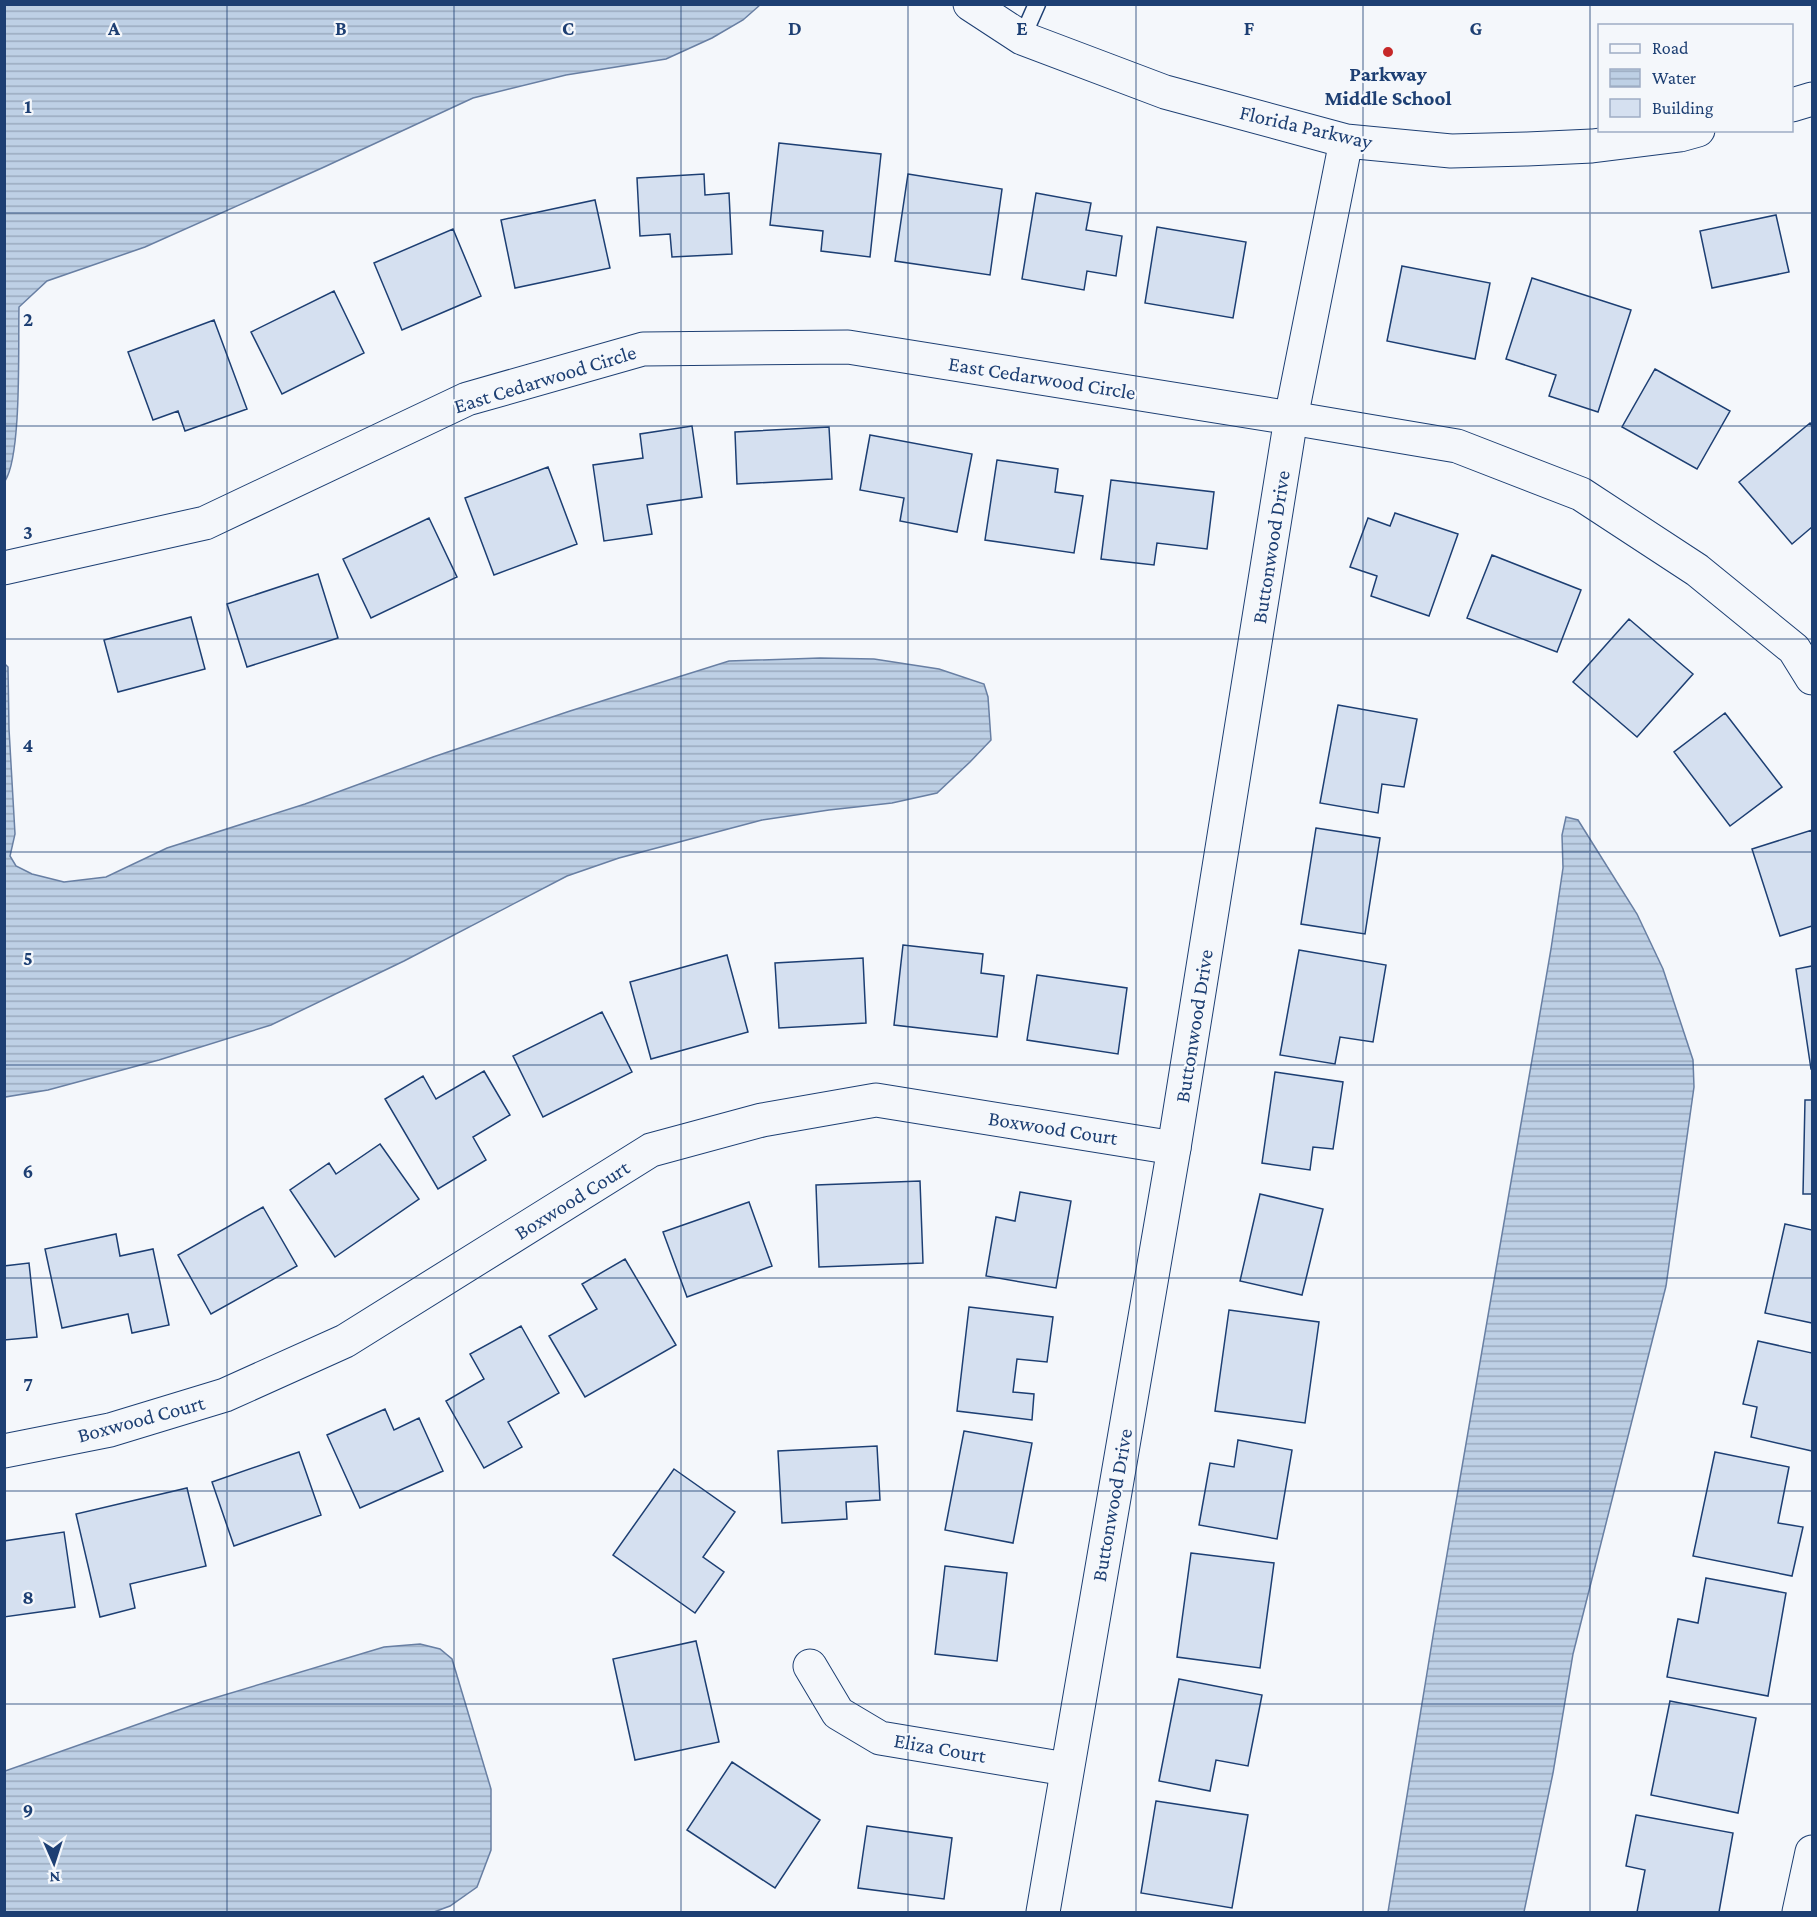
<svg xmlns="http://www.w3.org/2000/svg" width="1817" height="1917" font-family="'Crimson Pro',serif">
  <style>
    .water { fill: url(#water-rules); stroke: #687fa3; stroke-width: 1.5 }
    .building { fill: #d5e0f0; stroke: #1d3f73; stroke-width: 1.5 }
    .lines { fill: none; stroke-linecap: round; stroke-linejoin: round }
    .lane-casing { stroke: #1d3f73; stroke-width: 19 }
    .street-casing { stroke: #1d3f73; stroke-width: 35 }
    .secondary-casing { stroke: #1d3f73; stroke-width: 35 }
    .lane { stroke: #f4f7fb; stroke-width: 16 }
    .street { stroke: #f4f7fb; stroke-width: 33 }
    .secondary { stroke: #f4f7fb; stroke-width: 33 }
    .grid { fill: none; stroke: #1d3f73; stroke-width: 1.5; stroke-opacity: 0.55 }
    .poi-dot { fill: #c62828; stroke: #f4f7fb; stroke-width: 2 }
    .labels { text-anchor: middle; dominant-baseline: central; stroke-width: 4.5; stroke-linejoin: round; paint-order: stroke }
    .poi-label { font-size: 21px; font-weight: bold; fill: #1d3f73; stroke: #f4f7fb }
    .street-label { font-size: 21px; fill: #1d3f73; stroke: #f4f7fb }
    .grid-label { font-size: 20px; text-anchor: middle; font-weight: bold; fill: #1d3f73; stroke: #f4f7fb; stroke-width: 4.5; stroke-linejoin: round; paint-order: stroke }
  </style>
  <defs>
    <pattern id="water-rules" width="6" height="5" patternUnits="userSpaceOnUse" patternTransform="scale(1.5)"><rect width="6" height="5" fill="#bed0e5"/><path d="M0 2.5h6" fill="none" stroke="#9aaabe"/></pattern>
  </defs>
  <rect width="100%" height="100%" fill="#f4f7fb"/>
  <path class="water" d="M5,4H760V5L743,20L712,38L666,59L566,75L473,98L322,168L145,247L47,281L19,307C18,344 22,455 5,481Z
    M820,658L874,659L939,669L984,684L988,697L991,740L970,762L937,793L892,803L829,810L762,820L619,858L567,876L404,961L271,1025L159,1060L48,1090L5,1097V664L8,667L9,729L15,834L10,856L16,866L32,874L64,882L106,877L167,848L305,804L433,757L570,711L729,661Z
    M1566,817L1578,820L1637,914L1663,969L1693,1060L1694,1087L1666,1286L1573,1654L1553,1773L1524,1912H1388L1434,1630L1551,949L1563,868L1562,835Z
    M420,1644L440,1649L452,1659L491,1789V1850L477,1887L450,1906L434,1912H5V1771L201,1702L384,1647Z"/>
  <path class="building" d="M779,143L881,154L870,257L821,251L823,231L770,225Z
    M704,174L705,195L729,193L732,254L672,257L670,234L640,236L637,178Z
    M908,174L1002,189L990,275L895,261Z
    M1036,193L1091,203L1086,230L1122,236L1116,276L1087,271L1084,290L1022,279Z
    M595,200L610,268L515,288L501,220Z
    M1776,215L1789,272L1712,288L1700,231Z
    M1157,227L1246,242L1233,318L1145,303Z
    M453,229L481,296L402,330L374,263Z
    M1402,266L1490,283L1475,359L1387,341Z
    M1532,278L1631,310L1598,412L1549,396L1556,375L1506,359Z
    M334,291L364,353L282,394L251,332Z
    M214,320L247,409L185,431L178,411L153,420L128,352Z
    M1655,369L1730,411L1697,469L1622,427Z
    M1810,423L1812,426V527L1792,544L1739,482Z
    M692,426L702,497L647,505L652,534L604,541L593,465L643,458L640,434Z
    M829,427L832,479L737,484L735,432Z
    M870,435L972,454L957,532L900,521L904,498L860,490Z
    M997,460L1058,469L1055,492L1083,496L1074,553L985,540Z
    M548,467L577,544L494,575L465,498Z
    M1111,480L1214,492L1207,549L1157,543L1154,565L1101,559Z
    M1395,513L1458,534L1429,616L1371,596L1377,576L1350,567L1368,518L1390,526Z
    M429,518L457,577L371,618L343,559Z
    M1492,555L1581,590L1557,652L1467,618Z
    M318,574L338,638L247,667L227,604Z
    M191,617L205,669L118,692L104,640Z
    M1629,619L1693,674L1637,737L1573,682Z
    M1338,705L1417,719L1404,787L1382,784L1378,813L1320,803Z
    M1725,713L1782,787L1730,826L1674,752Z
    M1316,828L1380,838L1365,934L1301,924Z
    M1812,830V926L1780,936L1752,849Z
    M903,945L983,954L981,973L1004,976L997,1037L894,1025Z
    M1299,950L1386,965L1373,1042L1340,1037L1335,1064L1280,1055Z
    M727,955L748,1032L651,1059L630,982Z
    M863,958L866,1023L779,1028L775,963Z
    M1812,966V1069H1811L1796,969Z
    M1037,975L1127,988L1118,1054L1027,1040Z
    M602,1012L632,1072L543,1117L513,1056Z
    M484,1071L510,1115L473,1137L486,1160L438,1189L385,1099L423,1076L436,1099Z
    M1275,1072L1343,1082L1333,1149L1313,1147L1310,1170L1262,1163Z
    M1805,1100H1812V1194H1803Z
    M380,1144L419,1199L335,1257L290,1190L329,1163L336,1174Z
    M920,1181L923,1263L819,1267L816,1185Z
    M1020,1192L1071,1201L1056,1288L986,1276L996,1217L1015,1221Z
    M1260,1194L1323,1209L1302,1295L1240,1281Z
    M749,1202L772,1266L687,1297L663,1232Z
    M263,1207L297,1266L211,1314L178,1255Z
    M1785,1224L1812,1230V1323L1765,1313Z
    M116,1234L120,1256L153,1249L169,1325L132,1333L128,1314L62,1328L45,1249Z
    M625,1259L676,1345L585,1397L549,1336L597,1309L582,1284Z
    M29,1263L37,1337L4,1340V1266Z
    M969,1307L1053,1317L1047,1362L1017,1359L1013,1392L1034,1394L1032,1420L957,1411Z
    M1229,1310L1319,1322L1305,1423L1215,1411Z
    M521,1326L559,1393L508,1422L522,1447L484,1468L446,1401L484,1379L470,1354Z
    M1758,1341L1812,1353V1451L1751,1437L1757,1407L1743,1404Z
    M385,1409L394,1430L419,1418L443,1471L360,1508L327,1435Z
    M964,1431L1032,1443L1013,1543L945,1530Z
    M1238,1440L1292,1450L1277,1539L1199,1525L1210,1463L1234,1467Z
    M877,1446L880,1500L846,1502L847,1519L782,1523L778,1451Z
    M299,1452L321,1515L234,1546L212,1482Z
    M1715,1452L1789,1467L1778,1523L1803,1527L1792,1576L1693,1556Z
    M674,1469L735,1512L703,1557L724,1572L695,1613L613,1555Z
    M187,1488L206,1566L130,1584L135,1608L100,1617L76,1514Z
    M64,1532L75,1607L4,1617V1541Z
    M1191,1553L1274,1563L1260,1668L1177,1657Z
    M945,1566L1007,1573L997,1661L935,1654Z
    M1706,1578L1786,1593L1768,1696L1667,1677L1678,1619L1698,1623Z
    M696,1641L719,1742L635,1760L613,1659Z
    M1179,1679L1262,1695L1248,1766L1216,1760L1210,1791L1159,1781Z
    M1670,1701L1756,1718L1738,1813L1651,1795Z
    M732,1762L820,1820L775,1888L687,1830Z
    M1156,1801L1248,1815L1232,1908L1141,1893Z
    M1636,1815L1733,1833L1719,1912H1637L1645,1870L1626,1866Z
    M867,1826L952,1838L944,1899L858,1888Z"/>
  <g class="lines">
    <g class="lane-casing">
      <path id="lane" d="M1022,38L1037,4"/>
    </g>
    <g class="street-casing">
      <path id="street" d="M4,568L205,523L467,399L643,349L848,347L1291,418L1457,446L1581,494L1697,570L1794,649L1812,678
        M4,1451L110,1430L225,1395L345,1341L651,1150L762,1120L876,1100L1174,1148
        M810,1666L838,1713L880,1738L1066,1769
        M1799,1912L1812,1852"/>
    </g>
    <g class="secondary-casing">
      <path id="secondary" d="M970,4L1022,38L1165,92L1346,141L1451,151L1527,149L1592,146L1680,135L1698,130
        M1792,105L1812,99
        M1043,1912L1174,1148L1291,418L1346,141"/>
    </g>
    <use href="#lane" class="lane"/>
    <use href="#street" class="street"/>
    <use href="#secondary" class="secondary"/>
  </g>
  <path class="grid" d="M227,4V1912M454,4V1912M681,4V1912M908,4V1912M1136,4V1912M1363,4V1912M1590,4V1912M4,213H1812M4,426H1812M4,639H1812M4,852H1812M4,1065H1812M4,1278H1812M4,1491H1812M4,1704H1812"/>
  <circle class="poi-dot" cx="1388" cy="52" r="6"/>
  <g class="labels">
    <g class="poi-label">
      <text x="1388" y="74">Parkway<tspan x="1388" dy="24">Middle School</tspan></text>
    </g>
    <g class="street-label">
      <text transform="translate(1306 127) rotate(13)">Florida Parkway</text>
      <text transform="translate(1042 378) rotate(9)">East Cedarwood Circle</text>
      <text transform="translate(545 379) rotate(-17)">East Cedarwood Circle</text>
      <text transform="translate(1271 547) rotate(-81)">Buttonwood Drive</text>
      <text transform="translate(1194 1026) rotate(-81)">Buttonwood Drive</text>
      <text transform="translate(1053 1128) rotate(9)">Boxwood Court</text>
      <text transform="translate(572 1200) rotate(-32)">Boxwood Court</text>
      <text transform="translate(141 1419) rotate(-15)">Boxwood Court</text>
      <text transform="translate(1112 1505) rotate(-80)">Buttonwood Drive</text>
      <text transform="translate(940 1748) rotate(10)">Eliza Court</text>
    </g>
  </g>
  <g class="grid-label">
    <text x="114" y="35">A</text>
    <text x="341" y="35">B</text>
    <text x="568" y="35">C</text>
    <text x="795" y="35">D</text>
    <text x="1022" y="35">E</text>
    <text x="1249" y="35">F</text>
    <text x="1476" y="35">G</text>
    <text x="28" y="113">1</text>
    <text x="28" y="326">2</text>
    <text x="28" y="539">3</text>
    <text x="28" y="752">4</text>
    <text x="28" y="965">5</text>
    <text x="28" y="1178">6</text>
    <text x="28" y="1391">7</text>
    <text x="28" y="1604">8</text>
    <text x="28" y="1817">9</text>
  </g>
  <rect width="1817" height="1917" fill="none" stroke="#1d3f73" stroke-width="12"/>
  <rect x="1598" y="24" width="195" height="108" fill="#f4f7fb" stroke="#9eadc5" stroke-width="1.5"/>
  <rect x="1610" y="44" width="30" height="9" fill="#f4f7fb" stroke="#9eadc5" stroke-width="1.5"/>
  <text x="1652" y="54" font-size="18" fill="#1d3f73">Road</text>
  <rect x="1610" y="69" width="30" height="18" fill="url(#water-rules)" stroke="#9eadc5" stroke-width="1.5"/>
  <text x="1652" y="84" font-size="18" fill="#1d3f73">Water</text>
  <rect x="1610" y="99" width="30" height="18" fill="#d5e0f0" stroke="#9eadc5" stroke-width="1.5"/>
  <text x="1652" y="114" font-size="18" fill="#1d3f73">Building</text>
  <g transform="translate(54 1863) rotate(177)" stroke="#f4f7fb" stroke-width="4.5" paint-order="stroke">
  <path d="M0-4.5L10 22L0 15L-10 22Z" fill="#1d3f73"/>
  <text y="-9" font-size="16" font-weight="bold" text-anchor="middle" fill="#1d3f73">N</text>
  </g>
</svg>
